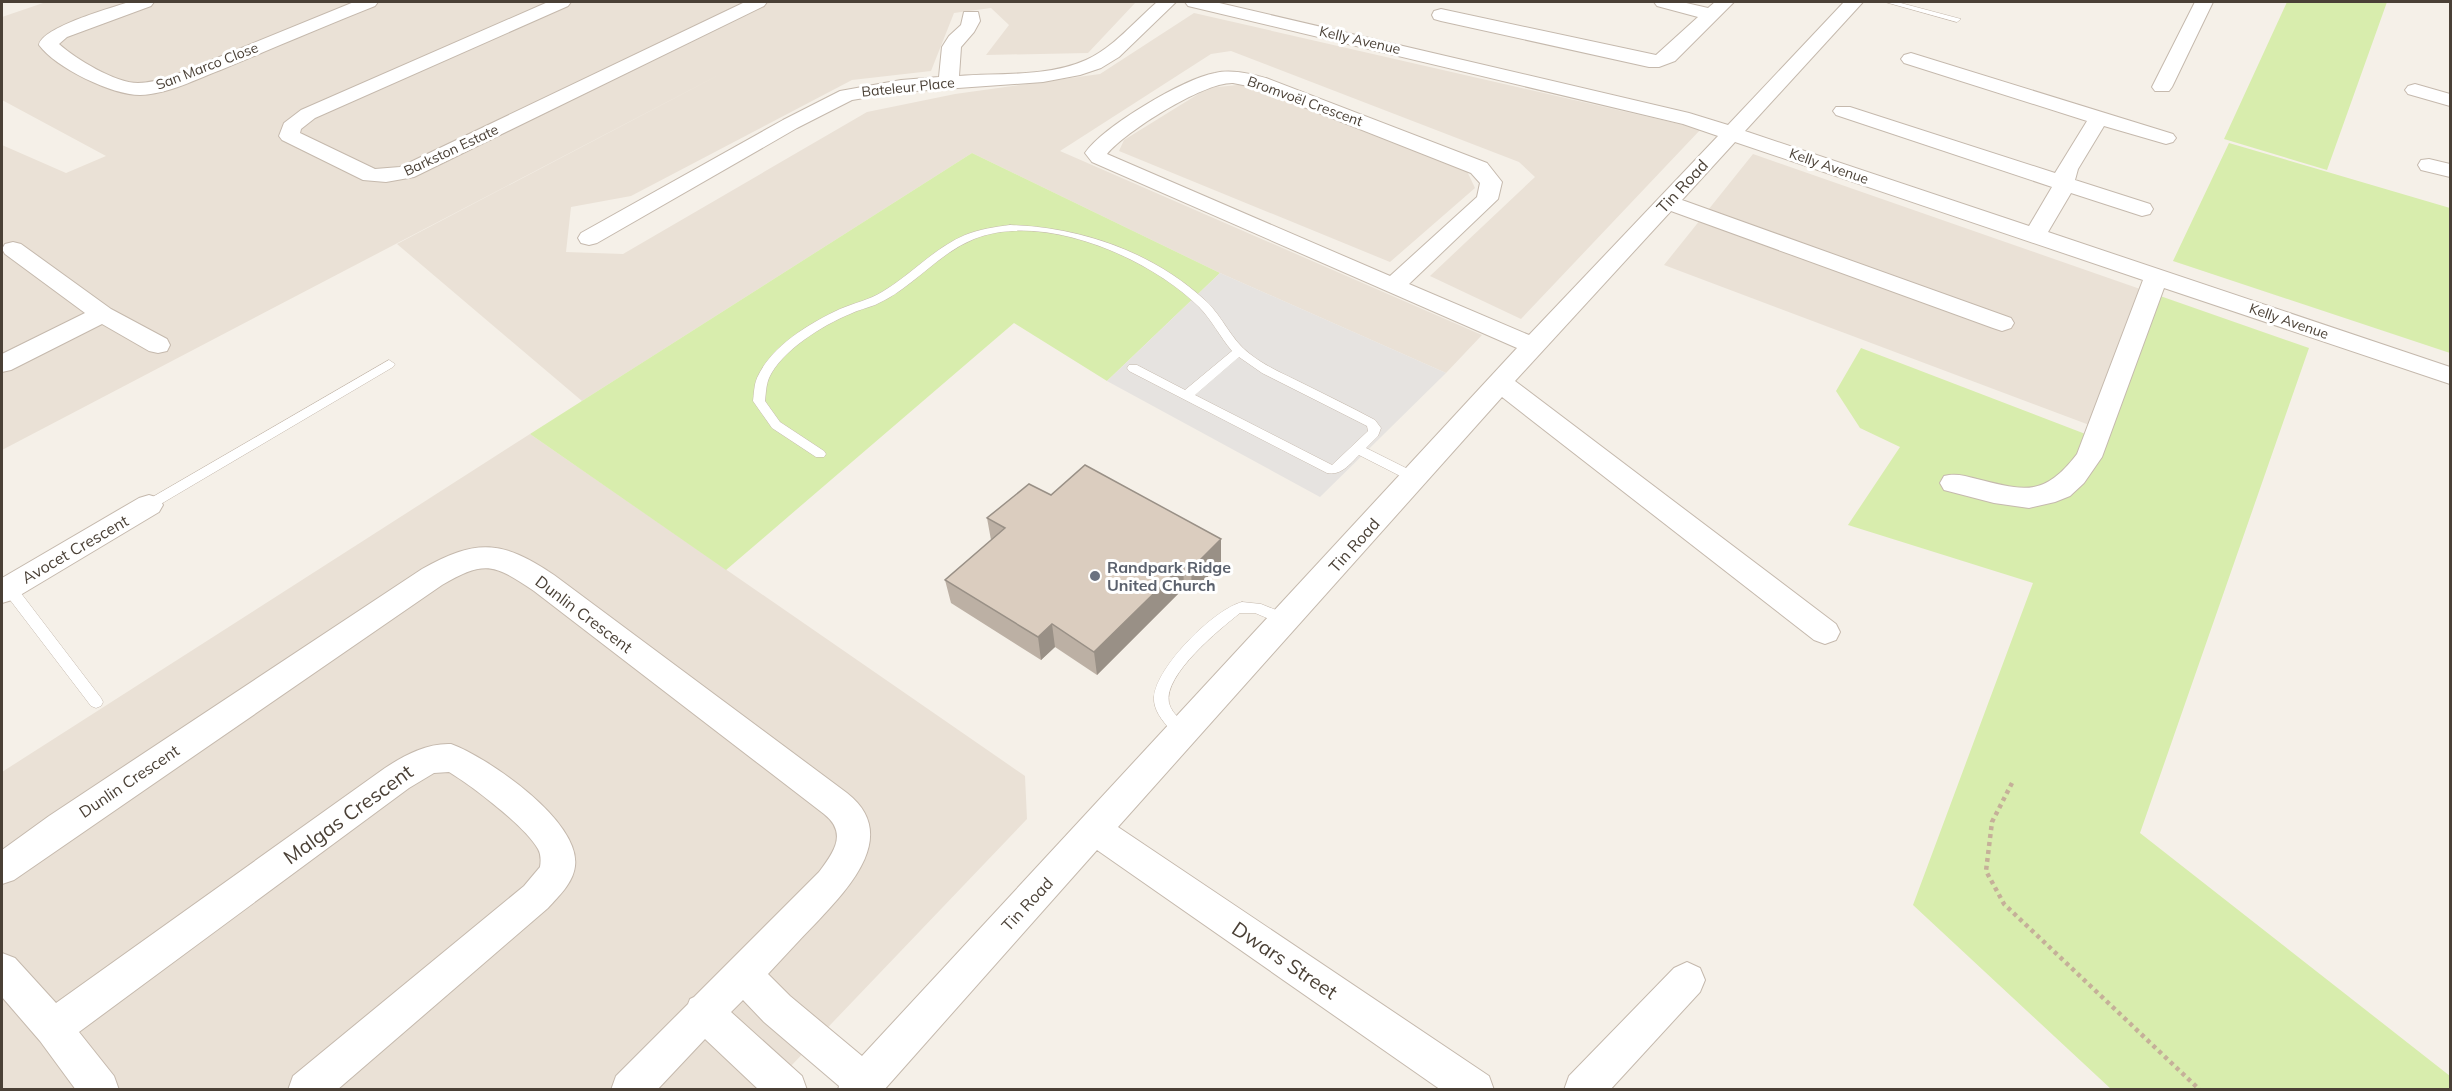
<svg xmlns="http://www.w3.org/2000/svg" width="2452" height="1091" font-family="Mulish,sans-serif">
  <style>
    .residential { fill: #eae1d6 }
    .green { fill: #d8edad }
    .parking { fill: #e6e3e0 }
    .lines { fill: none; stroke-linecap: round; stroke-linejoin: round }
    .service-casing { stroke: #c5b9ad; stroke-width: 1 }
    .minor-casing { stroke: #c5b9ad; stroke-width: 2 }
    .path { stroke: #c5b099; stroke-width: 4.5; stroke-dasharray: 4 4; stroke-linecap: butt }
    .service { fill: #fff; fill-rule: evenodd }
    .minor { fill: #fff; fill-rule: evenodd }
    .wall { fill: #bcb0a4 }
    .shaded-wall { fill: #999086 }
    .building { fill: #dbcdbf; stroke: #999086; stroke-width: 1.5 }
    .worship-dot { fill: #6b7280; stroke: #fff; stroke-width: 2 }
    .labels { text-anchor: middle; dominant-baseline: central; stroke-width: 6; stroke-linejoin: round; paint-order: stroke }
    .far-street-label { font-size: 14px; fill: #4a4036; stroke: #fff }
    .street-label { font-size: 16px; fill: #4a4036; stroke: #fff }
    .worship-label { font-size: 16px; font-weight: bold; fill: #5b616d; stroke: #fff; text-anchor: start }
    .near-street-label { font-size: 20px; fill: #4a4036; stroke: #fff }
  </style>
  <rect width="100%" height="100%" fill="#f5f0e8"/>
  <path class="residential" d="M46,2H1136L1088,53L986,55L1009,25L991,8L954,13L931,71L852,80L631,196L571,207L566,252L623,254L867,112L955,94L1100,74L1194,13L1701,129L1521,319L1430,276L1535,177L1519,162L1231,51L1211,54L1060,151L1482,335L1446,373L1220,273L972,153L582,401L397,244L730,69L2,450V145L66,173L106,156L2,100V17Z
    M1247,84L1465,167L1475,188L1390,262L1119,151L1124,140L1208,88Z
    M1753,154L2143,290L2092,426L1664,265Z
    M530,434L1025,776L1027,819L769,1089L2,1090V772Z"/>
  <path class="green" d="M2287,2H2387L2327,170L2224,139Z
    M2229,143L2450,208V353L2173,261Z
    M972,153L1220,273L1107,381L1014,323L726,570L530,434Z
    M2143,290L2309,348L2140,833L2450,1076V1089H2111L1913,905L2033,583L1848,525L1900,447L1860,428L1836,391L1861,348L2088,435Z"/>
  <path class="parking" d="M1220,273L1446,373L1320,497L1107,381Z"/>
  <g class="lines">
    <g class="service-casing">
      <path id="service" d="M1885,2H1897L1961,19L1957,22Z
        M1010,225C1081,227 1153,252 1206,301C1223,317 1231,340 1250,354C1265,366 1284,374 1302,383C1326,395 1351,407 1375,420L1381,428L1378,436L1366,448L1420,475L1421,478L1420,481H1410L1359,455C1350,464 1341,476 1327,473L1129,371L1127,368L1129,365H1137L1185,390L1232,351C1220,337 1212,320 1199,307C1150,258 1043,211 974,239C937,254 912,289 875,305C867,308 858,310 850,314C823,325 781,351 769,378C766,385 766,393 765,401L780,422L824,451L826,454L824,457H816L772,428L753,401C754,394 754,385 757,378C771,346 810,323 840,309C854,303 869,300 882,292C911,275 934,248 965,235C980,229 995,227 1010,225ZM1239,357L1262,373L1367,426L1368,431L1332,465L1195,395Z
        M389,360L395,364L393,367L154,508H144L142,505L144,502Z
        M9,583L14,584L101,698L103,702L101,706L96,708L91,706L4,592L2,588L4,584Z
        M1242,602L1261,604L1291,616L1293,620L1291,624L1286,626L1255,613H1240C1220,629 1163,675 1169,703C1172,715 1185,722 1191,733L1188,737C1179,741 1176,735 1170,729C1162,721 1153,709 1154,697C1156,667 1214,609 1242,602Z"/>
    </g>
    <g class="minor-casing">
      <path id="minor" d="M129,2H154L151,6L67,37L59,44C76,59 115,83 138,83C151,83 163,79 175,75L354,2H378L375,6C324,26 274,48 223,69C196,79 169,94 140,95C112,95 56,68 39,45C42,27 111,8 129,2Z
        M548,2H571L568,6L315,118L301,129L300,133L375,169L400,167L745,2H767L764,6L414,177L386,182L363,180L282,140L279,136L284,123L301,110Z
        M1157,2H1176L1119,57L1101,68L1080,75L1043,82L901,92L852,100L797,128L597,243L589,245L581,243L578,238L581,233L783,120L840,91L901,80L939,77L942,47L949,36L961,25L964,12H978L980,21L974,32L961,47L959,76C999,73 1048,77 1086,60C1113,48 1135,21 1157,2Z
        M1185,2H1215L1689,113L1728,125L1844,2H1863L1745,131L2029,226L2052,187L1836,115L1833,111L1836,107H1850L2055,173L2087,121L1904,63L1901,59L1904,55L1911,53L2173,134L2176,138L2173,142L2166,144L2104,126L2078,169L2075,180L2150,204L2153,209L2150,214L2142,216L2071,193L2048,232L2450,367V384L2164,288L2102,457L2084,483L2070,496L2055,502L2029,508L1994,503L1944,490L1940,483L1944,476C1956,473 1965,476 1977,479C2025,491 2044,497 2077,454L2143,280L1735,142L1682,200L2011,318L2014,323L2011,328L2002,331L1993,328L1671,211L1515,381L1836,624L1840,632L1836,640L1825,644L1814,640L1502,397L1118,827L1489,1076L1494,1090H1441L1097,850L884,1090H838L839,1086L764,1022L743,1000L731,1012L802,1076L807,1090H759L705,1039L657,1090H611L616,1076L688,1004L690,999L694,997L819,872C834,852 848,833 824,814L534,591C494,564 485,560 442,585L14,880L2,884V850L49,816L422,569C477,538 502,540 554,575L847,793C901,835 848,889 815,924C799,940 784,957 768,974L790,996L862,1056L1517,348L1092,162L1085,153C1104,126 1183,79 1215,73C1232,69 1250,74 1266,78L1487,163L1502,182L1498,199L1409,284L1529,335L1718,136L1683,124L1188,6ZM1233,83L1253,87L1471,173L1480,183L1477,197L1390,276L1107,154C1126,131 1204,82 1233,83Z
        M1654,2H1682L1708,8L1715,2H1734L1675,61L1659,67H1649L1441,21L1434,19L1432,15L1434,11L1441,9L1656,55L1698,17L1657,6Z
        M2195,2H2213L2172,87L2169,91H2155L2152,87Z
        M2415,84L2450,94V106L2408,94L2405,90L2408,86Z
        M2429,159L2450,164V177L2421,170L2418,165L2421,160Z
        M13,242L21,244L111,309L167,339L170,345L167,351L158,353L149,351L102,324L11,370L2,372V354L85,313L5,254L2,249L5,244Z
        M149,495L159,498L163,505L159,512L12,600L2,603V578L139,498Z
        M451,744C487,757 581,821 575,866C573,883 559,896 548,908L337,1090H288L293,1076L524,886L540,867C541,861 541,854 538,849C525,826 472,786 449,772L434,773L409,788L79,1032L114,1076L119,1090H76L40,1041L2,997V953L15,958L56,1003L385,768C405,755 427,743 451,744Z
        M1687,962L1700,968L1705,980L1700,992L1610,1090H1564L1569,1076L1674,968Z"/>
    </g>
    <path class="path" d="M2012,783L1992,822L1986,871L2004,904L2200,1090"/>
    <use href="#service" class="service"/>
    <use href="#minor" class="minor"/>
  </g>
  <path class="wall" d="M1051,495L1221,539V563L1192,593L1184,588L1097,675L1055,647L1041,660L951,603L945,580L991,540L987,518Z"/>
  <path class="shaded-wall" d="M1221,539V563L1192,593L1191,569Z
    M1183,565L1184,588L1097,675L1094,652Z
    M1052,624L1055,647L1041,660L1038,637Z"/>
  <path class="building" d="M1085,465L1221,539L1191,569L1183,565L1094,652L1052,624L1038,637L945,580L1005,528L987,518L1029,484L1051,495Z"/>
  <circle class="worship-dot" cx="1095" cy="576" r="6"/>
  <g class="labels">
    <g class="far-street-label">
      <text transform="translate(1360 40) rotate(13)">Kelly Avenue</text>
      <text transform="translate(207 66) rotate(-21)">San Marco Close</text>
      <text transform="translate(908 87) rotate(-6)">Bateleur Place</text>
      <text transform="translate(1305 101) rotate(20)">Bromvoël Crescent</text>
      <text transform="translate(451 150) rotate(-25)">Barkston Estate</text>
      <text transform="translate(1829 166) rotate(19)">Kelly Avenue</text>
      <text transform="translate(2289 321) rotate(19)">Kelly Avenue</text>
    </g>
    <g class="street-label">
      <text transform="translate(1682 186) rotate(-47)">Tin Road</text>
      <text transform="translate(1354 545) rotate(-48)">Tin Road</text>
      <text transform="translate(75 549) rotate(-30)">Avocet Crescent</text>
      <text transform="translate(584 614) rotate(37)">Dunlin Crescent</text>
      <text transform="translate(129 781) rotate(-34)">Dunlin Crescent</text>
      <text transform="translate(1027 904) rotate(-47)">Tin Road</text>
    </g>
    <g class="worship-label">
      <text x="1107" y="567">Randpark Ridge<tspan x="1107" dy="18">United Church</tspan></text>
    </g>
    <g class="near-street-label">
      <text transform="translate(348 814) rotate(-36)">Malgas Crescent</text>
      <text transform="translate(1285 960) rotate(34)">Dwars Street</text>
    </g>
  </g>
  <rect width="2452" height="1091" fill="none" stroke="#4a4036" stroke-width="6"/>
</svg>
